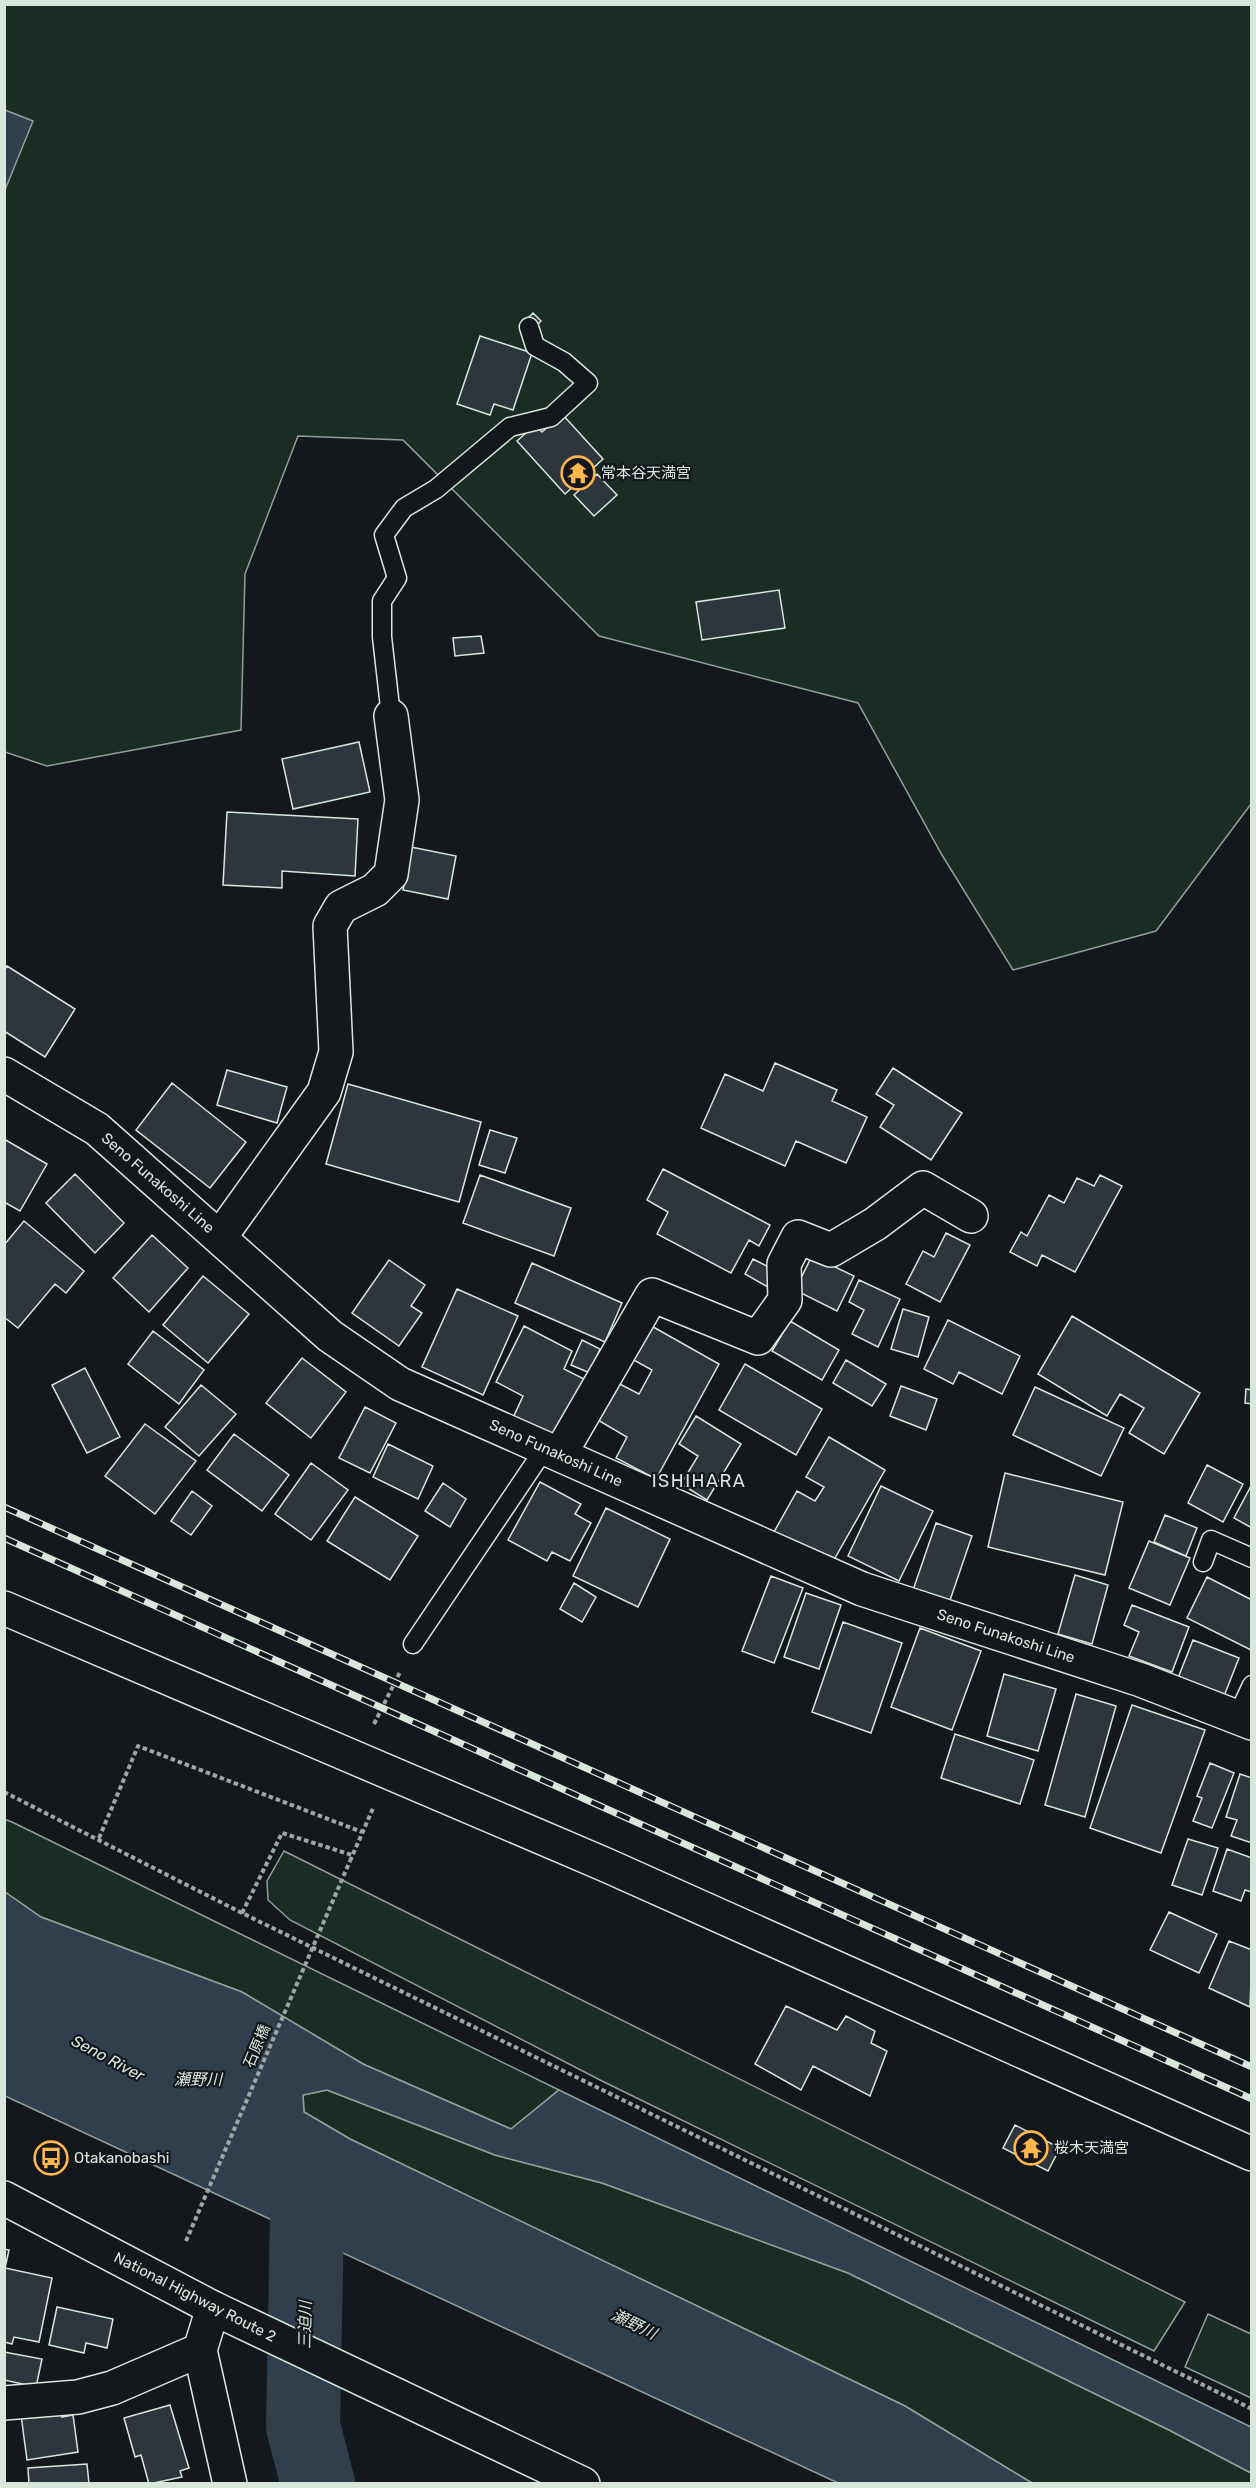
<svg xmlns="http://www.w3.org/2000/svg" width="1256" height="2488" font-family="Rubik,'Noto Sans JP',sans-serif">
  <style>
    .green { fill: #1a2d24; stroke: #939e99; stroke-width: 1.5 }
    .water { fill: #2f3f4d; stroke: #939e99; stroke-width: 1.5 }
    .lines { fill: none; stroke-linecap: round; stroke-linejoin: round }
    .river { stroke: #2f3f4d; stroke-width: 74 }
    .building { fill: #2c363c; stroke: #d8e6dc; stroke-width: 1.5 }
    .lane-casing { stroke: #d8e6dc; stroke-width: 21 }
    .street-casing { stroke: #d8e6dc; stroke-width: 36 }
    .secondary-casing { stroke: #d8e6dc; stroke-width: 36 }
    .highway-casing { stroke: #d8e6dc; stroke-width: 36 }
    .path { stroke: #9da8a2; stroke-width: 4; stroke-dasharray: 4.5 3; stroke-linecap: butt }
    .lane { stroke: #14181c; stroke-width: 18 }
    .street { stroke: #14181c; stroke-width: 33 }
    .secondary { stroke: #14181c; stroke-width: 33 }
    .highway { stroke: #14181c; stroke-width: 33 }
    .rail-casing { stroke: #d8e6dc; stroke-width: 7 }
    .rail { stroke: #14181c; stroke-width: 4.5; stroke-dasharray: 14; stroke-linecap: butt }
    .path-bridge { stroke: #9da8a2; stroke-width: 4; stroke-dasharray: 4.5 3; stroke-linecap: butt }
    .labels { text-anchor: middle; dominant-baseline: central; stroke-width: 4.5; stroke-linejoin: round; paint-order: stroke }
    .poi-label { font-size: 15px; fill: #d8e6dc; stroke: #14181c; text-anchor: start }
    .street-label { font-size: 15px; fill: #d8e6dc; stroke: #14181c }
    .water-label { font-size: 16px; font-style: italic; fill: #d8e6dc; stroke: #14181c }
    .quarter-label { font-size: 18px; letter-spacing: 1.5px; fill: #d8e6dc; stroke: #14181c }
  </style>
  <rect width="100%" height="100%" fill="#14181c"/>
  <path class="green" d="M5,5H1251V804L1156,931L1013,970L942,855L858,703L599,636L403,440L298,436L245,574L241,730L47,766L5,752Z
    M4,1819L12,1822L559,2090L511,2129L363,2064L242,1992L41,1917L5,1892Z
    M284,1851L1185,2302L1154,2351L602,2081L290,1920L268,1900L267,1881Z
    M327,2090L495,2155L602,2183L848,2273L1169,2430L1251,2473V2483H1032L905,2406L350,2139L304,2112L303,2095Z
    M1208,2314L1251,2334V2398L1185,2367Z"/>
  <path class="water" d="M5,110L33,121L5,190Z
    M5,1892L41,1917L242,1992L363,2064L511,2129L559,2090L1251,2427V2473L1169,2430L848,2273L602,2183L495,2155L327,2090L303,2095L304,2112L350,2139L905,2406L1032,2483H838L5,2096Z"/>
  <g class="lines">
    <path class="river" d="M308,2165L303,2426L318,2484"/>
  </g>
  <path class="building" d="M533,313L541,321L535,327L527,319Z
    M480,336L532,353L513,410L494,404L490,415L457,404Z
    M562,414L603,459L565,494L517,441L535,425L542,432Z
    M597,474L617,495L594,516L574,495Z
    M779,590L785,628L702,640L696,602Z
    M481,636L484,653L455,656L453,638Z
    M359,742L370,792L293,809L282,759Z
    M227,812L358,819L355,876L282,871V888L223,885Z
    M411,847L456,856L448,899L403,890Z
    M7,966L75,1009L45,1057L4,1031V971Z
    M775,1063L837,1090L832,1101L867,1117L846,1163L796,1141L785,1166L701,1128L725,1074L763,1091Z
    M893,1068L962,1113L931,1160L880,1127L894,1105L876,1094Z
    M227,1070L287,1087L277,1123L217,1105Z
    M172,1083L246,1142L210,1188L136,1130Z
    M348,1084L481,1122L459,1202L326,1164Z
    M490,1130L517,1138L505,1173L479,1165Z
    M4,1139L47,1164L20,1211L4,1202Z
    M663,1169L770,1225L759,1246L749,1240L731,1273L657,1234L668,1212L647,1200Z
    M75,1174L124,1223L95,1253L46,1203Z
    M480,1175L571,1208L554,1256L463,1223Z
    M1100,1175L1122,1186L1075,1272L1042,1255L1037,1266L1010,1252L1021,1232L1027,1236L1049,1195L1064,1203L1077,1178L1094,1186Z
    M24,1221L84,1271L66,1293L55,1284L18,1328L4,1317V1245Z
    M946,1233L970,1245L940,1302L906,1284L923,1251L934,1257Z
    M152,1235L188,1268L149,1312L113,1278Z
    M812,1256L854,1276L837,1311L795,1290Z
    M753,1259L782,1274L773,1290L745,1274Z
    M389,1260L425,1285L411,1306L422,1313L399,1346L352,1313Z
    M532,1263L622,1303L605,1342L515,1303Z
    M203,1276L249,1314L208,1363L163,1325Z
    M859,1280L900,1299L878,1347L852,1334L864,1310L849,1302Z
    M457,1289L518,1316L483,1395L422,1367Z
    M903,1309L929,1317L918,1357L891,1349Z
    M1072,1316L1200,1393L1164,1454L1129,1433L1144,1408L1120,1394L1107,1416L1038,1374Z
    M948,1320L1020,1356L1002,1394L959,1372L953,1384L924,1369Z
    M790,1321L839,1350L822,1380L772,1351Z
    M648,1324L719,1364L656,1479L616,1458L627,1437L596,1419L616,1382L639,1394L652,1370L630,1358Z
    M524,1326L572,1351L564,1369L586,1380L555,1442L512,1420L523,1396L496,1382Z
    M153,1331L204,1370L179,1404L128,1364Z
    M582,1340L600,1349L590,1373L571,1365Z
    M302,1358L346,1392L311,1438L266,1403Z
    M846,1360L886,1384L872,1406L833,1383Z
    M745,1364L822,1409L796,1455L719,1410Z
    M85,1368L120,1437L87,1453L52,1385Z
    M201,1385L236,1414L199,1456L165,1427Z
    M901,1386L937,1399L926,1430L890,1416Z
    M1035,1387L1124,1428L1101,1476L1013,1435Z
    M1246,1389L1252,1390V1404L1245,1403Z
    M365,1407L396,1423L370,1473L339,1458Z
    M696,1416L741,1444L707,1500L681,1484L698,1456L679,1444Z
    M145,1424L196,1461L155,1514L105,1476Z
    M234,1434L289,1475L262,1511L207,1470Z
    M829,1437L885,1470L831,1565L774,1532L797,1491L815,1501L824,1487L806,1477Z
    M388,1444L433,1466L418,1499L373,1477Z
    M311,1463L348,1490L311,1540L275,1514Z
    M1207,1465L1243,1484L1223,1522L1188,1503Z
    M1005,1473L1123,1502L1105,1575L988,1547Z
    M540,1482L581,1504L575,1514L591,1523L570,1561L552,1552L547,1561L508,1540Z
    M443,1483L466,1499L450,1527L425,1511Z
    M1252,1484V1528L1234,1518Z
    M881,1486L933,1511L899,1581L848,1556Z
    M192,1491L212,1506L191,1535L171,1521Z
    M355,1497L418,1536L390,1580L327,1541Z
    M606,1508L670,1539L638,1607L573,1576Z
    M1165,1515L1197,1528L1186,1556L1154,1542Z
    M936,1523L972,1536L948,1606L912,1593Z
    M1149,1541L1190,1558L1170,1605L1129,1588Z
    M1075,1575L1108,1585L1092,1644L1058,1634Z
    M771,1576L803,1588L774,1663L742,1651Z
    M1207,1577L1252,1600L1251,1650L1187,1618Z
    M574,1583L596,1597L582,1622L560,1609Z
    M806,1593L841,1605L819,1669L784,1657Z
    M1132,1605L1189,1627L1172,1672L1129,1656L1139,1632L1124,1625Z
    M843,1622L902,1643L871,1733L812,1712Z
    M920,1628L981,1651L952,1730L891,1707Z
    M1193,1640L1239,1658L1224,1696L1178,1678Z
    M1004,1674L1056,1689L1038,1751L987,1736Z
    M1076,1694L1116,1706L1085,1817L1045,1805Z
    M1132,1705L1205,1730L1161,1853L1090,1828Z
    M955,1734L1034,1760L1020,1804L941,1778Z
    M1210,1763L1234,1773L1212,1828L1193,1821L1202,1798L1197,1796Z
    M1240,1774L1252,1778V1843L1231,1836L1237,1820L1226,1817Z
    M1188,1839L1218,1848L1202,1895L1172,1885Z
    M1227,1849L1252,1858V1892L1245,1890L1241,1901L1213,1891Z
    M1169,1912L1217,1934L1199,1973L1150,1950Z
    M1229,1941L1252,1950L1250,2007L1209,1988Z
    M786,2006L837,2030L846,2016L875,2031L871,2043L887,2051L870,2096L813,2066L801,2090L755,2064Z
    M1015,2125L1060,2148L1048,2171L1003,2148Z
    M4,2249L9,2250L5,2268L52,2278L39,2342L14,2337L12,2344L4,2342Z
    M57,2307L113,2319L107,2348L86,2343L84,2353L49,2345Z
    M4,2352L42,2359L36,2387L4,2380Z
    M170,2405L189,2468L180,2471L182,2477L149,2484L141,2455L135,2457L124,2418Z
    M61,2410L62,2417L73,2415L78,2452L27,2460L21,2415Z
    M87,2464L89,2484H29L28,2468Z"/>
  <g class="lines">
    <g class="lane-casing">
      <path id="lane" d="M391,716L382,637V601L397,578L384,535L404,508L436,489L510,427L551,417L588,383L564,362L535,346L529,327
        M1203,1562L1211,1540L1252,1558
        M413,1644L545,1448
        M1237,1717L1252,1685"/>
    </g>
    <g class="street-casing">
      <path id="street" d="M220,1237L324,1092L336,1052L330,926L341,907L375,890L391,874L402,800L391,716
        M560,1454L652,1295L758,1338L785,1300L784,1264L798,1237L831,1250L875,1224L923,1188L971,1216
        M213,2308L200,2350L230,2484
        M4,2403L78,2397L112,2388L200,2350"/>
    </g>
    <g class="secondary-casing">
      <path id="secondary" d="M4,1074L97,1129L330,1336L400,1384L862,1589L1141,1680L1252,1723
        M4,1608L606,1865L1252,2154"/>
    </g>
    <g class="highway-casing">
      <path id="highway" d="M4,2198L213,2308L583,2484"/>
    </g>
    <path class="path" d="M374,1724L400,1672
      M4,1792L242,1913L1252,2409
      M99,1838L138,1746L362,1832
      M350,1861L374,1806
      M242,1913L282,1833L352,1855"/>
    <use href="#lane" class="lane"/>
    <use href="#street" class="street"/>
    <use href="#secondary" class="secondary"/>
    <use href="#highway" class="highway"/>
    <g class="rail-casing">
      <path id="rail" d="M4,1507L1252,2067
        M4,1538L1252,2099"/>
    </g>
    <use href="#rail" class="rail"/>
    <path class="path-bridge" d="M186,2241L350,1861"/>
  </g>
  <defs>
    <g id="temple-ring" transform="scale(1.725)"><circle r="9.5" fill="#14181c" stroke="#ffb74d" stroke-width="1.5"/><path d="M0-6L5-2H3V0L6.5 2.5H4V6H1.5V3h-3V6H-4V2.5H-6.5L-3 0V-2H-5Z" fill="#ffb74d"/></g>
    <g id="bus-ring" transform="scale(1.725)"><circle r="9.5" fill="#14181c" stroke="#ffb74d" stroke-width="1.5"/><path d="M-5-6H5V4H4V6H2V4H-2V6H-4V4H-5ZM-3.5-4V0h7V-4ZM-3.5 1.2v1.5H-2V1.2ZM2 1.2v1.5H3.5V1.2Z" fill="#ffb74d"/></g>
  </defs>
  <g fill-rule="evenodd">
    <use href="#temple-ring" x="578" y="473"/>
    <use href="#temple-ring" x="1031" y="2148"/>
    <use href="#bus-ring" x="51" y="2158"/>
  </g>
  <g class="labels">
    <g class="poi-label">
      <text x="601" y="473">常本谷天満宮</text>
      <text x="1054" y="2148">桜木天満宮</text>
      <text x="74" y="2158">Otakanobashi</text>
    </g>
    <g class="street-label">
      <text transform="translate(158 1183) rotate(41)">Seno Funakoshi Line</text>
      <text transform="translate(556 1453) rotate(24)">Seno Funakoshi Line</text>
      <text transform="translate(1006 1636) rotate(18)">Seno Funakoshi Line</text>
      <text transform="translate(257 2046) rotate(-67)">石原橋</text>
      <text transform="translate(195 2297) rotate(27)">National Highway Route 2</text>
    </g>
    <g class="water-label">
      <text transform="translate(108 2058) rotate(28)">Seno River</text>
      <text x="198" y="2079">瀬野川</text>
      <text transform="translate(634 2324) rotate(26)">瀬野川</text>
      <text transform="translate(305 2325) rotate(-89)">三迫川</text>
    </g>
    <g class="quarter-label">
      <text x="699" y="1481">ISHIHARA</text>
    </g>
  </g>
  <rect width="1256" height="2488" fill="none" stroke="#d8e6dc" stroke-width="12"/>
</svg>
